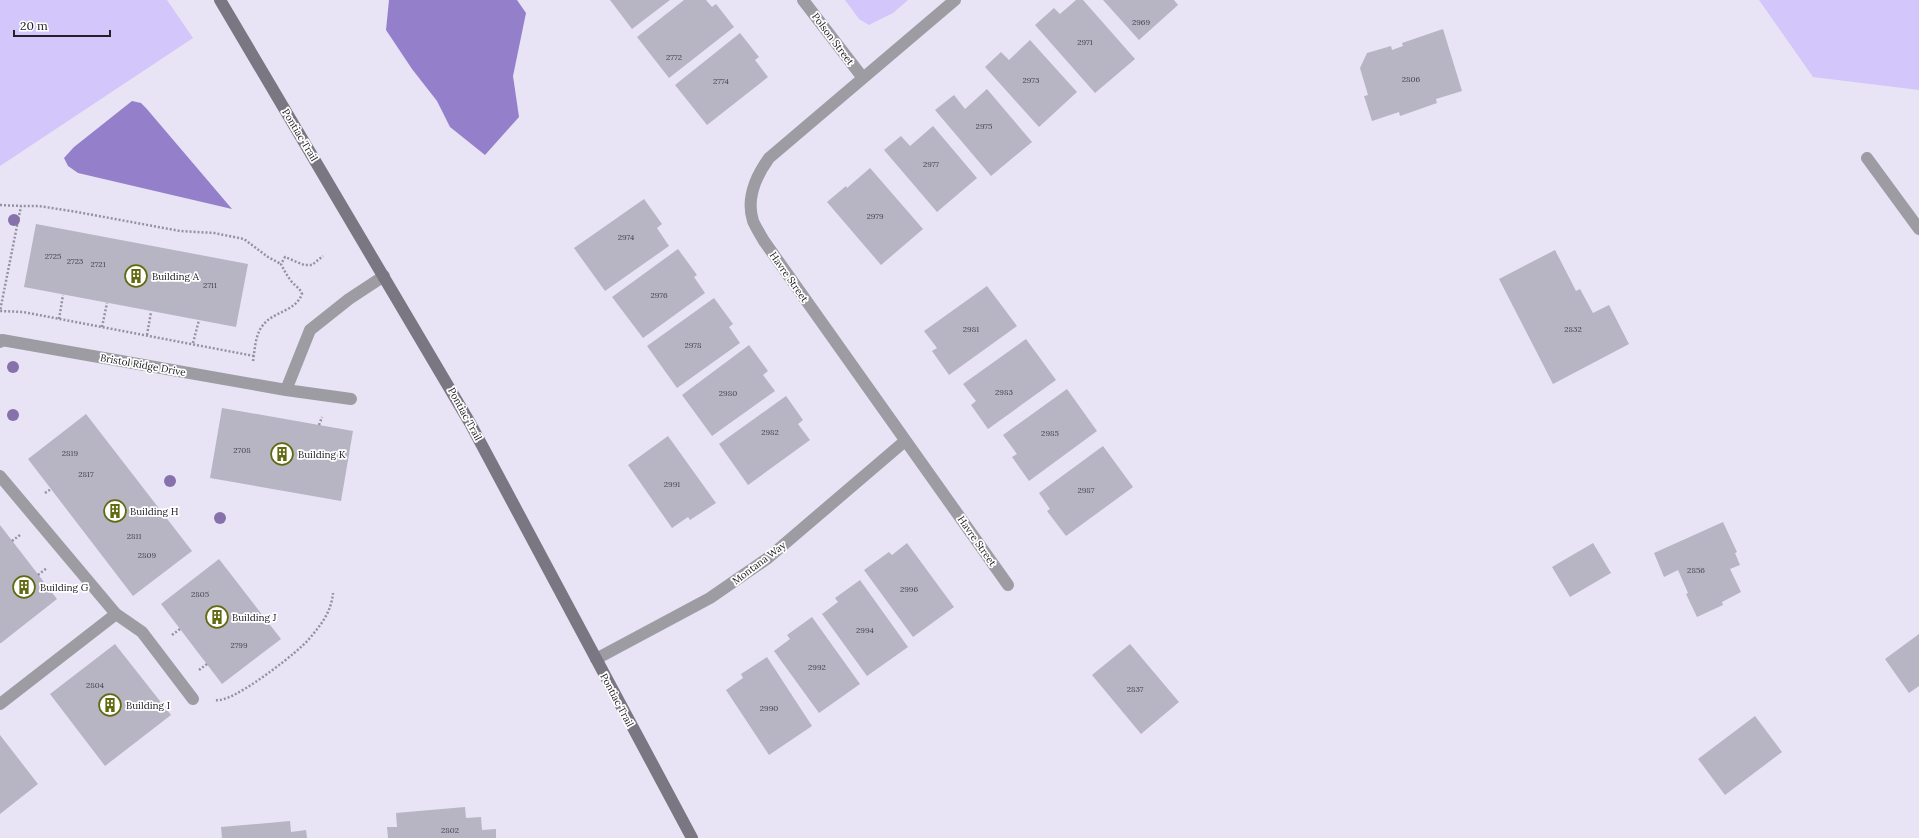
<svg xmlns="http://www.w3.org/2000/svg" width="1919" height="838" font-family="Lora,serif">
  <style>
    .green { fill: #d2c6fa }
    .water { fill: #937fca }
    .building { fill: #b7b4c4 }
    .lines { fill: none; stroke-linecap: round; stroke-linejoin: round }
    .path { stroke: #95929f; stroke-width: 2.5; stroke-dasharray: 2 2; stroke-linecap: butt }
    .street { stroke: #9d9ca3; stroke-width: 12 }
    .secondary { stroke: #7a7782; stroke-width: 12 }
    .tree { fill: #8771aa }
    .labels { text-anchor: middle; dominant-baseline: central; stroke-width: 3.5; stroke-linejoin: round; paint-order: stroke }
    .number-label { font-size: 8px; fill: #46454e }
    .street-label { font-size: 10px; fill: #212026; stroke: #fff }
    .poi-label { font-size: 10px; fill: #212026; stroke: #fff; text-anchor: start }
  </style>
  <rect width="100%" height="100%" fill="#e8e4f5"/>
  <path class="green" d="M0,0H167L193,38L0,166Z
    M845,0H908L893,13L869,25L859,19Z
    M1759,0H1919V90L1813,77Z"/>
  <path class="water" d="M389,0H517L526,13L513,76L519,117L485,155L450,127L437,101L412,69L386,30Z
    M132,101L141,103L146,108L232,209L78,173L68,166L64,158L74,147Z"/>
  <path class="building" d="M610,0H670L632,29Z
    M684,0H706L712,7L716,4L734,27L669,78L637,37Z
    M1076,0H1083L1135,59L1095,93L1035,25L1054,8L1060,14Z
    M1103,0H1174L1178,5L1139,40Z
    M1443,29L1462,91L1436,99L1437,103L1400,116L1399,112L1372,121L1364,96L1368,95L1360,68L1367,53L1391,46L1392,50L1403,46L1402,43Z
    M740,33L759,57L755,60L768,77L707,125L675,85Z
    M1030,40L1077,92L1039,127L985,67L1001,52L1009,60Z
    M987,89L1032,142L991,176L935,110L954,95L965,109Z
    M933,126L977,178L937,212L884,150L901,136L910,146Z
    M870,168L923,229L881,265L827,202L846,186L847,188Z
    M644,199L662,224L657,228L669,246L605,291L574,248Z
    M36,224L248,264L236,327L24,287Z
    M678,249L697,275L694,277L705,293L643,338L612,297Z
    M1555,250L1576,291L1580,289L1593,313L1609,305L1629,344L1553,384L1499,279Z
    M987,286L1017,326L949,375L932,351L937,348L924,331Z
    M714,298L733,324L729,327L740,343L677,388L647,346Z
    M1026,339L1056,380L988,429L971,405L976,401L963,384Z
    M749,345L768,371L763,375L775,391L712,436L682,395Z
    M1067,389L1097,431L1029,481L1012,457L1017,454L1003,435Z
    M786,396L803,420L798,424L810,440L748,485L719,444Z
    M222,408L353,431L341,501L210,478Z
    M86,414L192,551L133,596L28,459Z
    M668,436L716,503L690,520L688,517L672,528L628,465Z
    M1103,446L1133,487L1066,536L1047,511L1050,509L1039,493Z
    M1723,522L1737,552L1735,553L1740,565L1730,569L1741,592L1722,602L1723,605L1697,617L1686,594L1688,593L1678,570L1664,577L1654,553Z
    M0,525L57,599L1,643H0Z
    M907,543L954,607L913,637L864,570L889,552L892,555Z
    M1593,543L1611,573L1570,597L1552,567Z
    M219,559L281,639L222,684L161,604Z
    M860,580L908,647L867,676L822,614L838,602L835,598Z
    M812,617L860,684L819,713L774,651L790,639L787,635Z
    M1919,634V686L1909,693L1885,659Z
    M115,644L171,715L105,766L50,694Z
    M1130,644L1179,702L1141,734L1092,675Z
    M767,657L812,726L769,755L726,690L743,678L741,674Z
    M1755,716L1782,752L1725,795L1698,759Z
    M0,735L38,784L0,814Z
    M465,807L466,818L481,817L482,830L496,829V838H388L387,827H397L396,813Z
    M290,821L291,832L306,830L307,838H222L221,827Z"/>
  <g class="lines">
    <path class="path" d="M0,205L21,206
      M59,319L63,295
      M102,327L107,303
      M147,335L151,312
      M193,343L199,320
      M254,356L23,312L0,311L21,206H39L77,212L180,231L214,233L244,239L268,257L281,264
      M253,361C255,349 255,335 263,325C274,311 295,312 302,294C300,288 296,287 292,282C287,276 284,270 281,264L285,257L304,265H312L323,256
      M319,425L322,417
      M45,493L51,489
      M12,541L20,535
      M38,575L47,568
      M172,635L180,629
      M199,670L207,664
      M216,700C232,703 287,660 301,647C308,641 315,632 321,624C328,614 332,604 333,593"/>
    <path class="street" d="M803,0L863,78
      M955,0L769,158C756,176 746,199 753,221C756,228 760,234 764,241L1008,585
      M1867,158L1919,229
      M0,342L2,340L286,390L310,330L349,299L384,276
      M286,390L351,399
      M0,476L116,614L142,632L193,699
      M596,659L710,598L768,558L905,441
      M0,704L116,614"/>
    <path class="secondary" d="M220,0L470,423L692,838"/>
  </g>
  <g class="tree">
    <circle cx="14" cy="220" r="6"/>
    <circle cx="13" cy="367" r="6"/>
    <circle cx="13" cy="415" r="6"/>
    <circle cx="170" cy="481" r="6"/>
    <circle cx="220" cy="518" r="6"/>
  </g>
  <defs>
    <g id="building-ring" transform="scale(1.15)"><circle r="9.5" fill="#fff" stroke="#616a10" stroke-width="1.5"/><path d="M-4-6H4V6H1V3H-1V6H-4ZM-2.5-4.3h1.7v1.8h-1.7ZM.8-4.3h1.7v1.8H.8ZM-2.5-1h1.7V.8h-1.7ZM.8-1h1.7V.8H.8Z" fill="#616a10"/></g>
  </defs>
  <g fill-rule="evenodd">
    <use href="#building-ring" x="136" y="276"/>
    <use href="#building-ring" x="282" y="454"/>
    <use href="#building-ring" x="115" y="511"/>
    <use href="#building-ring" x="24" y="587"/>
    <use href="#building-ring" x="217" y="617"/>
    <use href="#building-ring" x="110" y="705"/>
  </g>
  <g class="labels">
    <g class="number-label">
      <text x="1141" y="22">2969</text>
      <text x="1085" y="42">2971</text>
      <text x="674" y="57">2772</text>
      <text x="1411" y="79">2806</text>
      <text x="1031" y="80">2973</text>
      <text x="721" y="81">2774</text>
      <text x="984" y="126">2975</text>
      <text x="931" y="164">2977</text>
      <text x="875" y="216">2979</text>
      <text x="626" y="237">2974</text>
      <text x="53" y="256">2725</text>
      <text x="75" y="261">2723</text>
      <text x="98" y="264">2721</text>
      <text x="210" y="285">2711</text>
      <text x="659" y="295">2976</text>
      <text x="971" y="329">2981</text>
      <text x="1573" y="329">2832</text>
      <text x="693" y="345">2978</text>
      <text x="1004" y="392">2983</text>
      <text x="728" y="393">2980</text>
      <text x="770" y="432">2982</text>
      <text x="1050" y="433">2985</text>
      <text x="242" y="450">2708</text>
      <text x="70" y="453">2819</text>
      <text x="86" y="474">2817</text>
      <text x="672" y="484">2991</text>
      <text x="1086" y="490">2987</text>
      <text x="134" y="536">2811</text>
      <text x="147" y="555">2809</text>
      <text x="1696" y="570">2856</text>
      <text x="909" y="589">2996</text>
      <text x="200" y="594">2805</text>
      <text x="865" y="630">2994</text>
      <text x="239" y="645">2799</text>
      <text x="817" y="667">2992</text>
      <text x="95" y="685">2804</text>
      <text x="1135" y="689">2837</text>
      <text x="769" y="708">2990</text>
      <text x="450" y="830">2802</text>
    </g>
    <g class="street-label">
      <text transform="translate(833 39) rotate(53)">Polson Street</text>
      <text transform="translate(300 135) rotate(59)">Pontiac Trail</text>
      <text transform="translate(789 277) rotate(55)">Havre Street</text>
      <text transform="translate(143 365) rotate(10)">Bristol Ridge Drive</text>
      <text transform="translate(465 414) rotate(61)">Pontiac Trail</text>
      <text transform="translate(977 541) rotate(55)">Havre Street</text>
      <text transform="translate(759 563) rotate(-37)">Montana Way</text>
      <text transform="translate(617 700) rotate(62)">Pontiac Trail</text>
    </g>
    <g class="poi-label">
      <text x="152" y="276">Building A</text>
      <text x="298" y="454">Building K</text>
      <text x="130" y="511">Building H</text>
      <text x="40" y="587">Building G</text>
      <text x="232" y="617">Building J</text>
      <text x="126" y="705">Building I</text>
    </g>
  </g>
  <path d="M14 30v6h96v-6" fill="none" stroke="#212026" stroke-width="2"/>
  <text x="20" y="30" font-size="12" fill="#212026" stroke="#ffffff" stroke-width="3" paint-order="stroke">20 m</text>
</svg>
